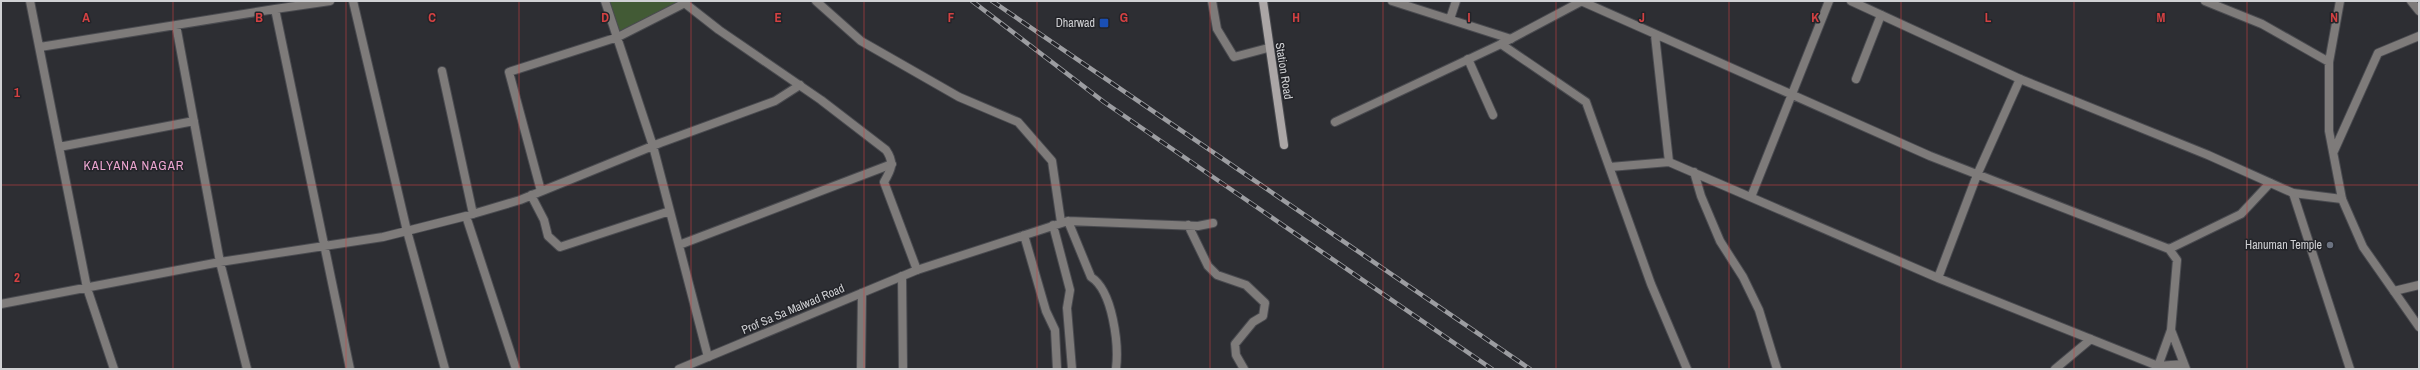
<svg xmlns="http://www.w3.org/2000/svg" width="2420" height="370" font-family="'Archivo Narrow',sans-serif">
  <style>
    .green { fill: #425a35 }
    .lines { fill: none; stroke-linecap: round; stroke-linejoin: round }
    .minor-casing { stroke: #4a4b50; stroke-width: 10 }
    .tertiary-casing { stroke: #4a4b50; stroke-width: 10 }
    .secondary-casing { stroke: #4a4b50; stroke-width: 10 }
    .minor { stroke: #7e7b7a; stroke-width: 8 }
    .tertiary { stroke: #7e7b7a; stroke-width: 8 }
    .secondary { stroke: #aba6a6; stroke-width: 8 }
    .rail-casing { stroke: #9c9da1; stroke-width: 4.5 }
    .rail { stroke: #232429; stroke-width: 3; stroke-dasharray: 9; stroke-linecap: butt }
    .grid { fill: none; stroke: #d54142; stroke-width: 1; stroke-opacity: 0.55 }
    .transit-dot { fill: #1a4fb4; stroke: #232429; stroke-width: 1.5 }
    .worship-dot { fill: #6b7280; stroke: #232429; stroke-width: 1.5 }
    .labels { text-anchor: middle; dominant-baseline: central; stroke-width: 3; stroke-linejoin: round; paint-order: stroke }
    .poi-label { font-size: 12px; fill: #d0d1d4; stroke: #232429; text-anchor: end }
    .street-label { font-size: 12px; fill: #d0d1d4; stroke: #232429 }
    .neighbourhood-label { font-size: 13px; letter-spacing: 1px; fill: #eca5d0; stroke: #232429 }
    .grid-label { font-size: 13px; text-anchor: middle; font-weight: bold; fill: #d54142; stroke: #232429; stroke-width: 3; stroke-linejoin: round; paint-order: stroke }
  </style>
  <rect width="100%" height="100%" fill="#2d2e33"/>
  <path class="green" d="M605,1H683L618,37Z"/>
  <g class="lines">
    <g class="minor-casing">
      <path id="minor" d="M30,1L87,288L114,369
        M353,1L407,231L445,369
        M605,1L653,146L708,357
        M816,1L861,41L959,97L1018,122L1052,161L1061,222
        M1392,1L1511,39
        M1581,1L1930,156L2169,249L2177,260L2171,330L2186,369
        M2205,1L2262,24L2329,62
        M2340,1L2329,62V131L2342,199
        M2411,1L2419,11
        M275,9L330,1
        M1450,19L1456,1
        M176,25L220,262L247,369
        M1655,35L1669,162
        M1501,44L1586,102L1651,284L1687,369
        M40,47L275,9L350,369
        M1468,59L1493,115
        M442,71L473,214
        M1856,79L1881,15
        M59,147L194,121
        M2334,151L2378,53L2419,36
        M1610,167L1669,162L1938,278L2158,366L2184,364
        M1694,172L1701,196L1720,241L1743,277L1759,310L1777,369
        M541,191L509,72L618,37L685,3
        M2293,193L2350,369
        M531,195L544,220L548,236L560,247L670,211
        M1751,197L1829,1
        M466,216L516,369
        M1068,221L1091,277C1113,291 1119,345 1116,369
        M1053,225L1070,290L1067,308L1072,369
        M1188,225L1208,266L1217,275L1246,285L1265,303L1263,316L1253,322L1235,344L1236,355L1244,369
        M1024,235L1046,311L1055,330L1057,369
        M679,245L892,164
        M2169,249L2241,214L2270,183
        M917,270L1068,221L1198,226L1213,223
        M902,276L903,369
        M1938,278L1977,175L2020,79
        M2394,291L2419,285
        M1,304L220,262L383,237L466,216L520,200L660,143L775,101L800,85
        M861,369L862,293
        M2055,369L2091,339
        M2157,369L2171,330"/>
    </g>
    <g class="tertiary-casing">
      <path id="tertiary" d="M1212,1L1217,29L1234,57L1268,48
        M1851,1L2020,79L2208,155L2293,193L2342,199L2363,247L2419,327
        M1335,122L1501,44L1582,1
        M679,369L917,270L884,182C891,170 895,163 886,150L821,100L719,30L682,1"/>
    </g>
    <g class="secondary-casing">
      <path id="secondary" d="M1263,1L1284,145"/>
    </g>
    <use href="#minor" class="minor"/>
    <use href="#tertiary" class="tertiary"/>
    <use href="#secondary" class="secondary"/>
    <g class="rail-casing">
      <path id="rail" d="M972,1L1104,102L1492,369
        M992,1L1530,369"/>
    </g>
    <use href="#rail" class="rail"/>
  </g>
  <path class="grid" d="M173,1V369M346,1V369M519,1V369M691,1V369M864,1V369M1037,1V369M1210,1V369M1383,1V369M1556,1V369M1729,1V369M1901,1V369M2074,1V369M2247,1V369M1,185H2419"/>
  <rect class="transit-dot" x="1099" y="18" width="10" height="10" rx="2"/>
  <circle class="worship-dot" cx="2330" cy="245" r="4"/>
  <g class="labels">
    <g class="poi-label">
      <text x="1095" y="23">Dharwad</text>
      <text x="2322" y="245">Hanuman Temple</text>
    </g>
    <g class="street-label">
      <text transform="translate(1284 71) rotate(81)">Station Road</text>
      <text transform="translate(793 309) rotate(-23)">Prof Sa Sa Malwad Road</text>
    </g>
    <g class="neighbourhood-label">
      <text x="134" y="165">KALYANA NAGAR</text>
    </g>
  </g>
  <g class="grid-label">
    <text x="86" y="22">A</text>
    <text x="259" y="22">B</text>
    <text x="432" y="22">C</text>
    <text x="605" y="22">D</text>
    <text x="778" y="22">E</text>
    <text x="951" y="22">F</text>
    <text x="1124" y="22">G</text>
    <text x="1296" y="22">H</text>
    <text x="1469" y="22">I</text>
    <text x="1642" y="22">J</text>
    <text x="1815" y="22">K</text>
    <text x="1988" y="22">L</text>
    <text x="2161" y="22">M</text>
    <text x="2334" y="22">N</text>
    <text x="17" y="97">1</text>
    <text x="17" y="282">2</text>
  </g>
  <rect width="2420" height="370" fill="none" stroke="#d0d1d4" stroke-width="4"/>
</svg>
